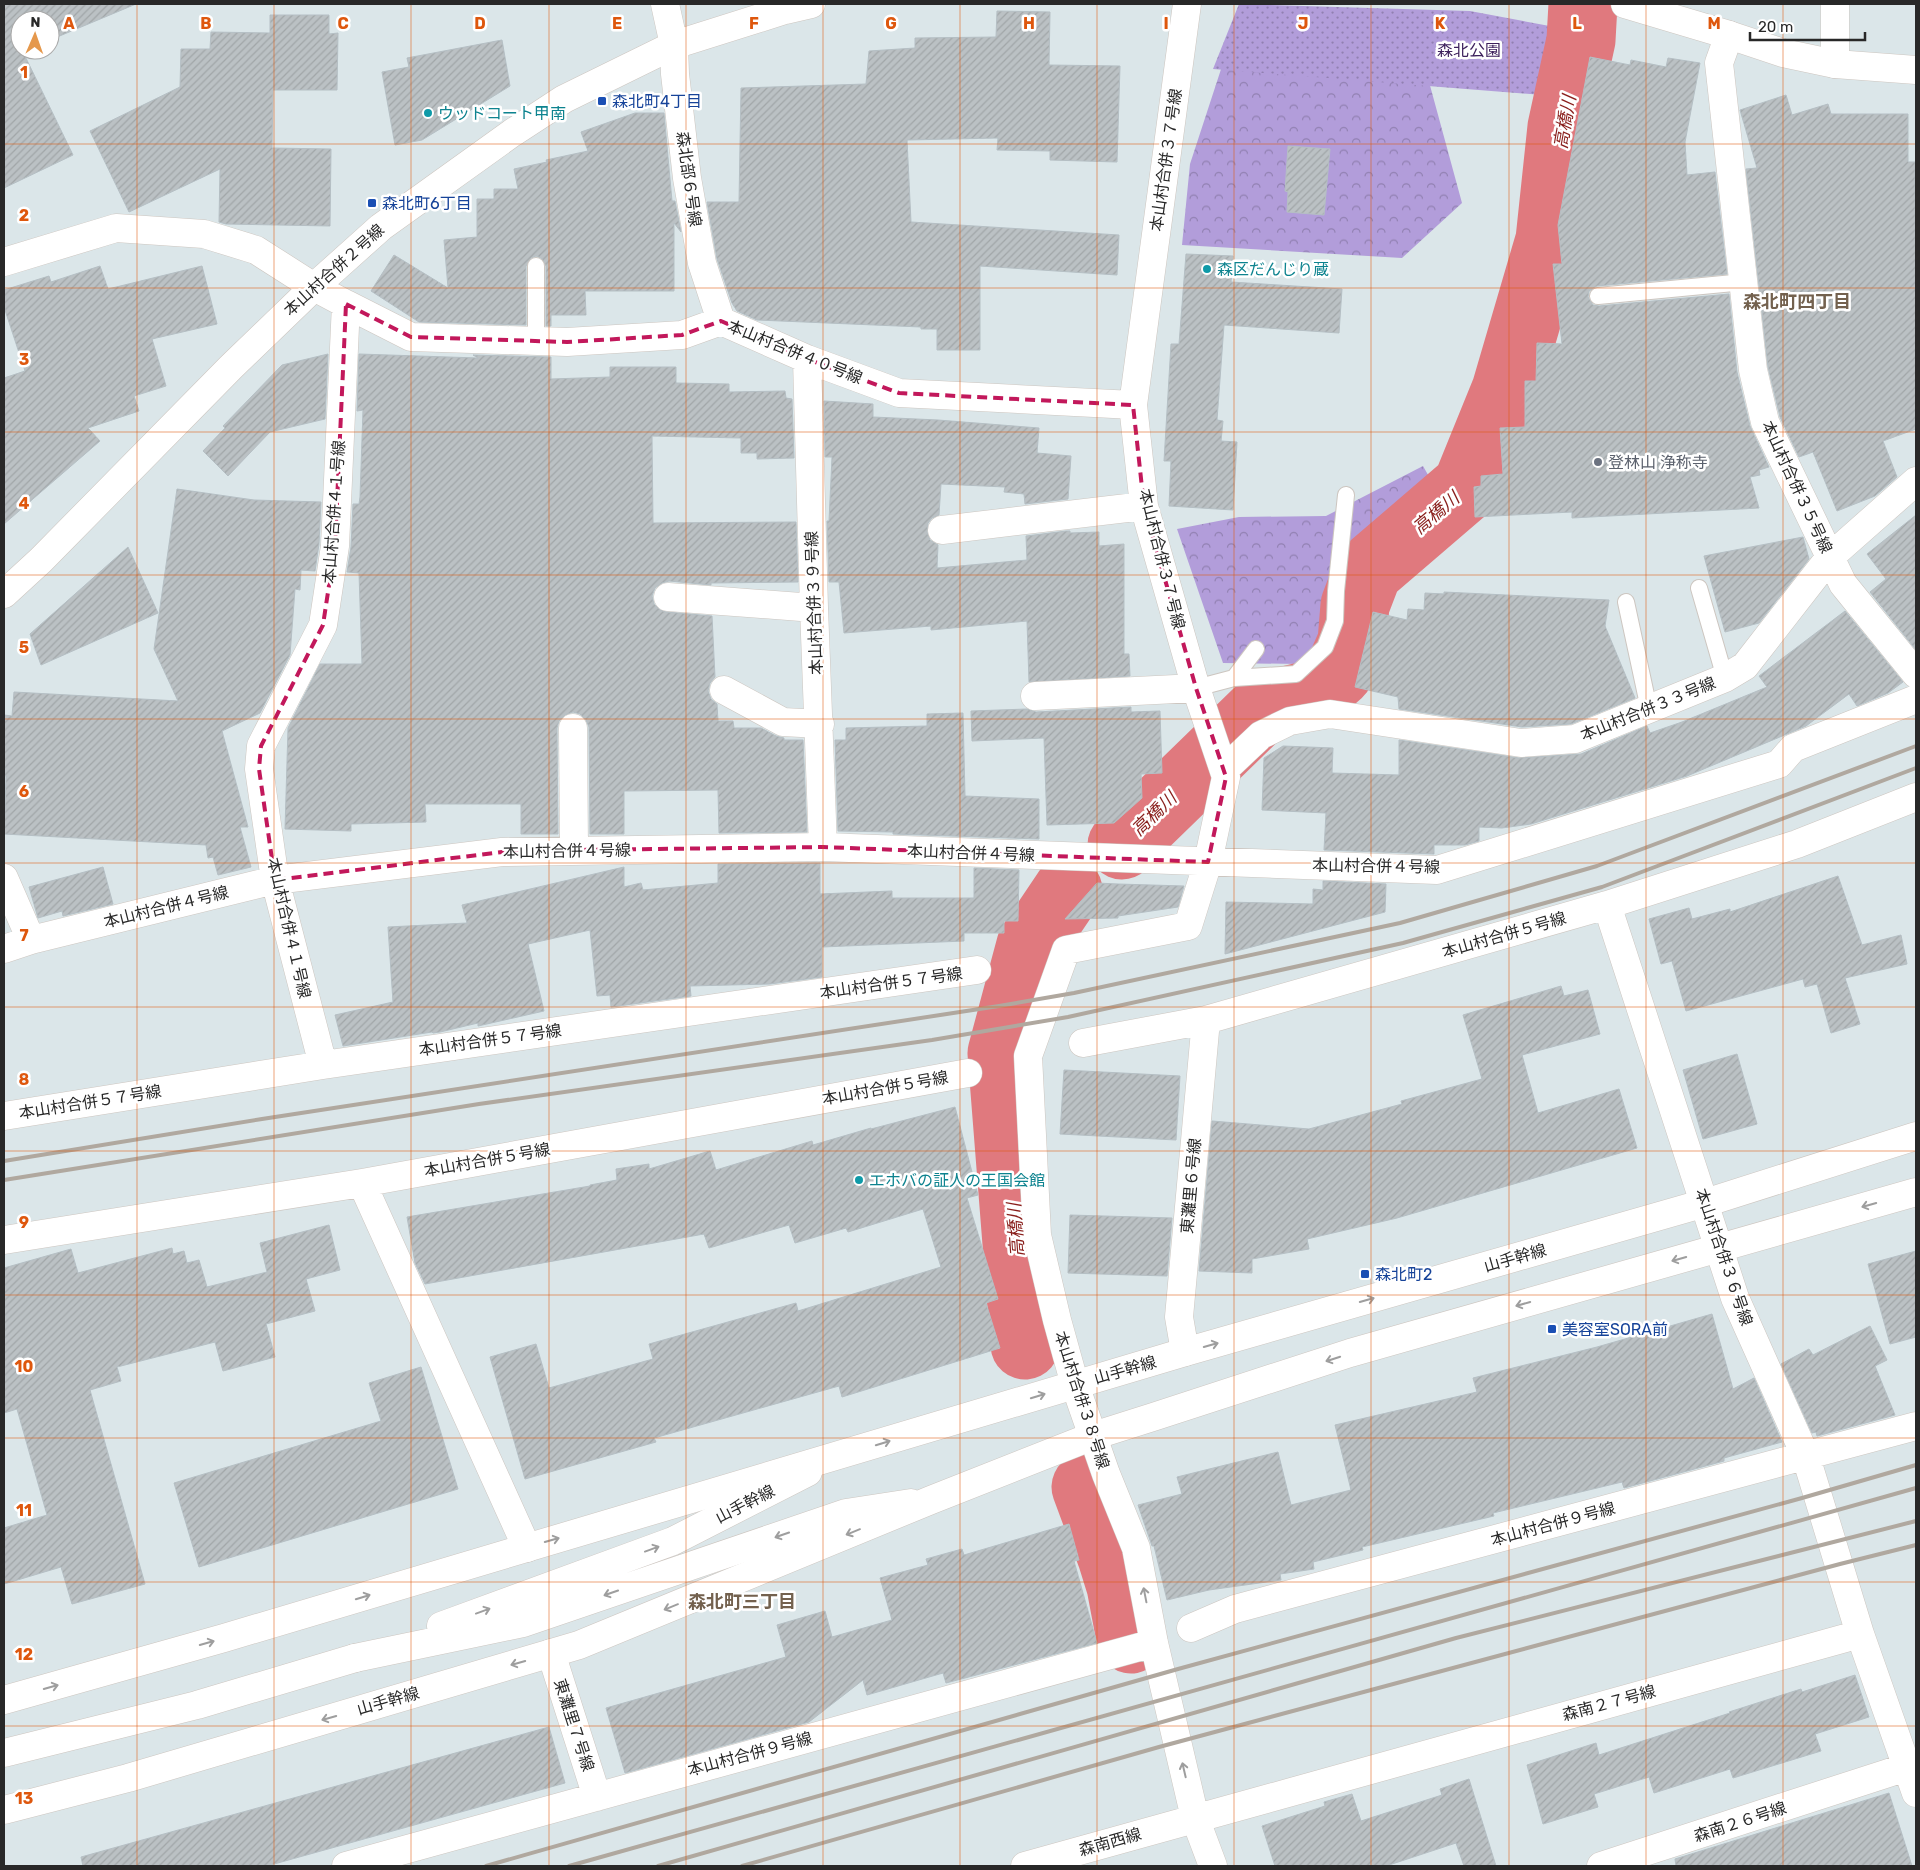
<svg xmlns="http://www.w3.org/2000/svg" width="1920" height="1870" font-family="Rubik,'Noto Sans JP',sans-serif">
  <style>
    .forest { fill: url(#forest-crowns) }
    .park { fill: url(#park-dots) }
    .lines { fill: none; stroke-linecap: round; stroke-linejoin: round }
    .river { stroke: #e0797e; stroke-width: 69 }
    .building { fill: url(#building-hatch); stroke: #b5bfc4 }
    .service-casing { stroke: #cdc6c0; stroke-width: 18 }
    .minor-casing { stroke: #cdc6c0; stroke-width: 29 }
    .tertiary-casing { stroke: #cdc6c0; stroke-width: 29 }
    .service { stroke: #fff; stroke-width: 16 }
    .minor { stroke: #fff; stroke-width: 28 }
    .tertiary { stroke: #fff; stroke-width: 28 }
    .rail { stroke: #b0a89f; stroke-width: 4 }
    .oneway { stroke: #9e9e9e }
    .marked { fill: none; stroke: #c2185b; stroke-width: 4; stroke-dasharray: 10 6; stroke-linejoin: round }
    .grid { fill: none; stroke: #de570d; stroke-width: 1; stroke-opacity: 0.55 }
    .transit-dot { fill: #1a4fb4; stroke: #fff; stroke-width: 2 }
    .culture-dot { fill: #0f9aa8; stroke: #fff; stroke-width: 2 }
    .worship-dot { fill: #6b7280; stroke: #fff; stroke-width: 2 }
    .labels { text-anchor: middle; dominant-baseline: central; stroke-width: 5; stroke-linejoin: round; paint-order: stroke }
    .park-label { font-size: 16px; fill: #3d215c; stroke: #fff }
    .transit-label { font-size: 16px; fill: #164399; stroke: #fff; text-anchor: start }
    .culture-label { font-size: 16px; fill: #0d838f; stroke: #fff; text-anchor: start }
    .street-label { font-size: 16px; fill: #282828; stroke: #fff }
    .worship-label { font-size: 16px; fill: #5b616d; stroke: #fff; text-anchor: start }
    .water-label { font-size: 18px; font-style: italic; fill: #891e1b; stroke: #fff }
    .neighbourhood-label { font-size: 18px; font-weight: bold; fill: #73614e; stroke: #fff }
    .grid-label { font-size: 16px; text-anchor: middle; font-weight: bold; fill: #de570d; stroke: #fff; stroke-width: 5; stroke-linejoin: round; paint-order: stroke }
  </style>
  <defs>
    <pattern id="forest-crowns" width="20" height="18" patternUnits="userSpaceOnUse" patternTransform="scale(1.25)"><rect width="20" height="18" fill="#b29dda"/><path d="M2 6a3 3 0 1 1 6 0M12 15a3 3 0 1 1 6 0" fill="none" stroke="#9180b1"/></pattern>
    <pattern id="park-dots" width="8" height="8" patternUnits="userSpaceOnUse" patternTransform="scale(1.25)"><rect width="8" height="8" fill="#b29dda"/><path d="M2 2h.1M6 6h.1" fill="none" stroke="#9180b1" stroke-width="1.8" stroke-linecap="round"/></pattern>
    <pattern id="building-hatch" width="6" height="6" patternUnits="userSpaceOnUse" patternTransform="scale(1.25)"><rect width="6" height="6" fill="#bbc1c4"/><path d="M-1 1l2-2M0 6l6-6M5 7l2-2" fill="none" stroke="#a1a6a8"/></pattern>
  </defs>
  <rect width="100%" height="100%" fill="#dbe6e9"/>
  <path class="forest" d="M1242,5L1410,12L1462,203L1402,258L1182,245L1190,164Z
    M1423,466L1440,496L1329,588L1331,619L1324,641L1300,664L1223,663L1177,529L1239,517L1326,516Z"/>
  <path class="park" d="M1239,4L1470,11L1555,27L1543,95L1213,69Z"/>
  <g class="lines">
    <path class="river" d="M1122,845L1265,706L1314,694L1339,672L1352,642L1355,605L1368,571L1467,486L1506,390L1550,240L1562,127L1581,40L1583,4
      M1025,1345L1002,1053L1031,945L1068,890
      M1086,1487L1112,1557L1121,1586L1131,1639"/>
  </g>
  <path class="building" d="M4,4H136L50,40V20H20V50H27L23,52L73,155L4,188Z
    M997,11L1050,12L1049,65L1120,66L1117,162L1050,160V151L997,150L998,138L907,140L911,222L1119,235L1117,275L980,266V350H937V329H921V327L757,320L737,311L732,303L717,259L707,202H739L741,88L866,84L869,51L915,48V38L996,37Z
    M270,15H329V34L338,33L337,90H273L272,148L331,149L330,226L226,224L219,222L220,169L129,212L90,131L180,87L181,49H210L211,32L270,33Z
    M502,40L510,86L422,140L395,145L382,72L409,67L407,58Z
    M1590,57L1630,65L1631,60L1666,67L1668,58L1700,63L1685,142L1687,175L1715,172L1727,274L1597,286L1589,291L1588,297L1593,305L1599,306L1729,294L1737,372L1750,426L1769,467L1759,470L1760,475L1750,477L1759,508L1572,518V512L1475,517L1474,487L1481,486V476L1503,474L1500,428L1525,427V381H1536L1537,343L1562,344L1553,264H1562L1558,225Z
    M1786,95L1792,115L1828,104L1831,114H1908V162H1915L1916,429L1883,441L1897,477L1875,496L1837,511L1813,452L1799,457L1780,417L1768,367L1746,169L1757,168L1740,110Z
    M635,113H664L672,201H675L681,232L674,223V291H585L586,315H551V326H546V266L541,258L536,256L531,258L526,266V325L419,322L371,291L394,255L448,288L444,240L477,237V199H494V189H518L514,169L547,162L546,160L588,151L581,132Z
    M1288,146L1330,149L1324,215L1287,212L1288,192L1285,191Z
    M1186,254L1233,256L1231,282L1342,289L1339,333L1224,325L1217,420L1223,421L1221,441L1237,442L1233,510L1169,506L1171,461H1164L1171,344H1179Z
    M100,266L108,289L202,266L217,324L152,339L166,386L134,396L139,411L88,428L100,441L4,524V378L25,371L4,307V290L49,276L51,282Z
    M328,354L325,419L270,432L228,476L203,451L225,428L223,426L282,365Z
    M359,354L478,358L473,355L551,357V379L610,377V367H676V383L729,384V392L785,391L786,398L792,399L794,458L757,459V453H741V438L652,436L653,523L796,522L798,582L711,583V585L669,581L662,583L655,588L652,596L654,604L660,610L666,612L712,616L715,677L710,683L708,691L711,699L717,704L718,721H733L734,728H761L776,736L784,738V740H803L807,832L719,833L718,790L624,791V834H590L589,727L586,720L580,714L573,712L565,715L559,721L557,728L558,834H521V804H425L426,822L351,824V831L285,829L288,728L320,664H362L359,573L347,572L351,547L353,504H359L360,497L363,410L357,411Z
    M824,401L873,404V417L938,420L1039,428L1037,453L1071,456L1068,499L1025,504L1024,494L1004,492L1005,487L941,484L939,515L932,518L928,523L927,532L930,540L938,545L937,568L1027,560L1026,536L1066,531H1070V533L1099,532V546L1124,544V654H1129L1130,676L1029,682L1027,621L931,630V626L844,633L839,582H829L827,521H829L832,457H825Z
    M177,489L254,500L321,502L319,544L315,571L301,570L300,590L295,589L290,655L260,713L222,731L248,827H240L251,867L218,875L213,857L208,858L206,845L4,834L6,776H4V715L12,716L14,692L178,701L154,649Z
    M1916,515V650L1870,592L1886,579L1867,554Z
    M1803,537L1809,559L1759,623L1725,632L1704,556Z
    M128,547L158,613L41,665L30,634Z
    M1444,592L1609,600L1605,626L1635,698L1571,724L1522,727L1399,709L1398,697L1355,687L1373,612L1407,620L1408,609L1424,610L1425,593L1444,594Z
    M1845,611L1903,682L1888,693L1857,706L1849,694L1806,726L1687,776L1531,824L1502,828L1479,827V841L1465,845H1434V854L1324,850L1326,813L1262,810L1264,758L1283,746L1333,748L1332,773L1399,775V740L1519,758L1581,754L1647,726L1650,733L1682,722L1767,687L1759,676Z
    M1131,707V712L1160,711L1162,773L1141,774L1142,798L1114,823L1047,825L1044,738L972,741L971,711L1027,709L1036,712Z
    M963,713L965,796L1039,799V839L893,834V832L838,831L835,740H846V728L927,726V714Z
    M820,863V894L892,891V898H974V868L1019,870L1018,921H1004V933H964V941L822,947V977L770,984L690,986L691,996L611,1007L610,995L597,996L590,930L528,944L544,1011L478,1026V1023L440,1032L433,1033L432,1032L343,1046L335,1015L393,1002L388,927L467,923L462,905L624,867V887L641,883L643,890L718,883V864Z
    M103,867L113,904L63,916L62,911L38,918L29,887Z
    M1838,876L1862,945L1901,935L1907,964L1845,978L1860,1024L1831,1033L1817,984L1805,987L1803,979L1686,1011L1672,961L1661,964L1649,919L1689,908L1692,919L1730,909V912Z
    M1323,881L1386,884L1385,912L1225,954L1226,902L1313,904V889L1323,890Z
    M1097,883L1118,884L1184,886L1178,907L1118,916V918L1065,919Z
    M1561,986L1564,996L1588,990L1600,1034L1522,1055L1538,1113L1619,1089L1637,1148L1397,1218L1307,1239L1309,1249L1252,1259V1273L1199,1271L1212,1121L1309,1129L1402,1104L1401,1101L1482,1079L1463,1015Z
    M1737,1054L1757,1124L1703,1139L1683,1070Z
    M1064,1070L1180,1076L1176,1140L1060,1134Z
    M955,1107L978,1195L967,1198L998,1299L986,1303L1000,1348L842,1397L839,1386L654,1438L656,1442L525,1479L490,1357L536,1344L549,1388L653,1359L649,1344L796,1303L798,1311L941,1267L923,1209L848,1232L846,1228L795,1243L789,1225L709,1248L704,1234L425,1284L415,1263L407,1217L590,1186V1185L617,1180L616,1169L649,1164V1169L710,1151L716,1170L812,1141L813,1145L871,1128V1129Z
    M1070,1215L1172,1218L1167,1276L1068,1273Z
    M329,1225L340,1270L306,1279L315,1311L266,1324L275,1357L223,1371L215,1342L117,1367L121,1381L90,1390L145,1584L72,1604L61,1567L4,1584V1528L47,1515L17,1409L4,1413V1268L71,1249L78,1273L172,1248L173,1254L184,1251L187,1263L199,1260L207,1287L267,1272L260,1243Z
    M1916,1251V1337L1890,1344L1868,1264Z
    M1712,1314L1733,1389L1754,1378L1782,1442L1724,1458V1461L1624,1488L1622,1482L1493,1513L1494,1516L1362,1547L1363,1550L1313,1562L1314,1569L1280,1574L1281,1580L1209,1590L1167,1600L1154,1546H1152L1138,1505L1182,1494L1177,1477L1278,1452L1291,1505L1351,1490L1335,1425L1477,1392L1473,1378L1597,1347Z
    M1870,1326L1887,1360L1875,1366L1895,1415L1817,1436L1816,1432L1812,1433L1781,1364L1809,1349L1813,1355Z
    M421,1367L458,1489L199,1567L174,1483L381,1421L369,1383Z
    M1069,1524L1079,1560L1074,1561L1097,1643L946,1683L943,1673L867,1695L863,1680L809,1722L625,1773L606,1708L786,1657L777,1625L825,1611L832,1637L892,1620L880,1578L928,1565L926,1559L962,1549L964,1555Z
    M1855,1675L1869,1717L1815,1734L1821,1751L1733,1778L1730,1769L1654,1793L1649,1777L1594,1794L1598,1807L1543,1824L1527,1765L1596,1743L1599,1755L1730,1713L1729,1712L1801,1689L1802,1692Z
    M549,1727L565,1783L267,1866H83L81,1857Z
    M1469,1779L1496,1866H1464L1456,1843L1386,1866H1275L1262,1826L1325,1806L1324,1802L1352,1794L1361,1821L1442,1795L1440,1789Z
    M1889,1793L1912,1866H1676L1675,1859Z"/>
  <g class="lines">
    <g class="service-casing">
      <path id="service" d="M536,266V340
        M1598,296L1744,282
        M1699,588L1725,678
        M1626,602L1649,709
        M1234,678L1296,674L1325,647L1335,621L1336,591L1346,495
        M1196,688L1234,678L1256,649"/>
    </g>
    <g class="minor-casing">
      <path id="minor" d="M665,4L674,45L675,74L687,178L702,263L721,321
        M1187,4L1133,405L1144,506L1196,688L1226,777L1208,862L1188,926L1066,950L1028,1056L1037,1235L1057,1320L1075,1385L1106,1474L1136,1548L1154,1643L1195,1818
        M1729,35L1719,63L1753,370L1765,422L1843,584L1916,674
        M1835,64V4
        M4,262L116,228L204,234L256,250L314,287L346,304L335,546L323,625L261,746L259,769L275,880L323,1065
        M346,304L411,337L567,342L682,335L721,321L807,359L899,393L1133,405
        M807,359L814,608L823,847
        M942,530L1144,506
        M668,597L814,608
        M724,690L783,722L820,724
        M1035,696L1196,688
        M573,728L574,850
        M1224,770L1261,735L1290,721L1330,714L1521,743L1575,739L1725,678L1745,666L1830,557L1916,481
        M4,878L31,940
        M1607,905L1735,1298L1806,1457L1860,1634
        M4,949L31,940L275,880L502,852L823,847L1437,870L1779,764L1793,748L1916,699
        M1083,1043L1206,1020L1607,905L1797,844L1916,797
        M4,1116L323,1065L977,970
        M362,1183L527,1548
        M4,1240L362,1183L968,1073
        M1185,1352L1179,1317L1206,1020
        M441,1626L673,1541L808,1472
        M1191,1628L1235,1609L1916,1426
        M551,1653L597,1797
        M355,1658L523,1623L846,1513L911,1503
        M346,1866L1154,1643
        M1025,1866L1860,1634L1916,1793
        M1601,1866L1907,1767"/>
    </g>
    <g class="tertiary-casing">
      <path id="tertiary" d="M1625,4L1729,35L1783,53L1835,64L1916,70
        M4,594L41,560L231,367L314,287L381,227L512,133L564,99L674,45L785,10L811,4
        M4,1700L224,1638L1185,1352L1705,1203L1916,1136
        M4,1753L197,1705L355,1658
        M4,1810L128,1778L579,1645L931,1500L1093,1436L1153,1417L1350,1353L1916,1192
        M1195,1818L1213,1866"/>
    </g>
    <use href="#service" class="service"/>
    <use href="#minor" class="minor"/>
    <use href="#tertiary" class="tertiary"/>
    <path class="rail" d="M4,1161L262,1119L999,1006L1074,993L1400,923L1597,866L1916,746
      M4,1180L479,1104L932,1040L1068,1017L1403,943L1602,887L1916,768
      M486,1866L1178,1669L1802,1498L1916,1465
      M569,1866L1916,1488
      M658,1866L1456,1638L1916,1521
      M742,1866L1159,1747L1840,1564L1916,1545"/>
  </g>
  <defs><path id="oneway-shaft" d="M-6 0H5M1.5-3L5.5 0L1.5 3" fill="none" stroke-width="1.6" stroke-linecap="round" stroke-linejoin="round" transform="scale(1.25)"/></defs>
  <g class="oneway">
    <use href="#oneway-shaft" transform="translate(1869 1205) rotate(164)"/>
    <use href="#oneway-shaft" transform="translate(1679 1259) rotate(164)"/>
    <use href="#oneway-shaft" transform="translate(1367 1300) rotate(-16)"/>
    <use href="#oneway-shaft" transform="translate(1523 1304) rotate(164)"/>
    <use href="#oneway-shaft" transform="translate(1211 1345) rotate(-16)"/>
    <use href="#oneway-shaft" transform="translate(1333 1359) rotate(162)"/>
    <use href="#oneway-shaft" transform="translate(1038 1396) rotate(-17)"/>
    <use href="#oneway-shaft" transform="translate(883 1443) rotate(-17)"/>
    <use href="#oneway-shaft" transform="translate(853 1532) rotate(158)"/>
    <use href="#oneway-shaft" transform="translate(782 1535) rotate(161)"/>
    <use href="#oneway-shaft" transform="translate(552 1540) rotate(-16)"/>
    <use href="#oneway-shaft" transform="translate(652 1549) rotate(-20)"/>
    <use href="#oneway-shaft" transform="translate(611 1593) rotate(161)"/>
    <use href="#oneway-shaft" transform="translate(1145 1595) rotate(-101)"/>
    <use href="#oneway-shaft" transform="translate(363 1597) rotate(-17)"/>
    <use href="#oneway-shaft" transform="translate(671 1607) rotate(158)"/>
    <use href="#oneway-shaft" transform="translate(483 1611) rotate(-20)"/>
    <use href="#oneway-shaft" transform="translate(207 1643) rotate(-16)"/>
    <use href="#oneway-shaft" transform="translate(518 1663) rotate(164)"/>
    <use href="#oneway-shaft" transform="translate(51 1687) rotate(-16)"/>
    <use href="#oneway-shaft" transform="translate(329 1718) rotate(164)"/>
    <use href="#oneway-shaft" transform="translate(1184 1770) rotate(-103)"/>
  </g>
  <path class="marked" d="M346,304L411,337L567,342L682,335L721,321L807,359L899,393L1133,405L1144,506L1196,688L1226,777L1208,862L823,847L574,850L502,852L275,880L259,769L261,746L323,625L335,546Z"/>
  <path class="grid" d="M137,4V1866M274,4V1866M411,4V1866M549,4V1866M686,4V1866M823,4V1866M960,4V1866M1097,4V1866M1234,4V1866M1371,4V1866M1509,4V1866M1646,4V1866M1783,4V1866M4,144H1916M4,288H1916M4,432H1916M4,575H1916M4,719H1916M4,863H1916M4,1007H1916M4,1151H1916M4,1295H1916M4,1438H1916M4,1582H1916M4,1726H1916"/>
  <g class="transit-dot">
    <rect x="597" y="96" width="10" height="10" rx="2.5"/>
    <rect x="367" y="198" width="10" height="10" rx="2.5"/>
    <rect x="1360" y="1269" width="10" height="10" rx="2.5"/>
    <rect x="1547" y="1324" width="10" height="10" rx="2.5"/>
  </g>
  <g class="culture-dot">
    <circle cx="428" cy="113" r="5"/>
    <circle cx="1207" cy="269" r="5"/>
    <circle cx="859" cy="1180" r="5"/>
  </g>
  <circle class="worship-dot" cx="1598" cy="462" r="5"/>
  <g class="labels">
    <g class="park-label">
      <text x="1469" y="50">森北公園</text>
    </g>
    <g class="transit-label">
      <text x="612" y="101">森北町4丁目</text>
      <text x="382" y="203">森北町6丁目</text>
      <text x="1375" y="1274">森北町2</text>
      <text x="1562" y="1329">美容室SORA前</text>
    </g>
    <g class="culture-label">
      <text x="438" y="113">ウッドコート甲南</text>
      <text x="1217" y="269">森区だんじり蔵</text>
      <text x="869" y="1180">エホバの証人の王国会館</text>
    </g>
    <g class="street-label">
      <text transform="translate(1166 160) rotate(-82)">本山村合併３７号線</text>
      <text transform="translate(689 179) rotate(82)">森北部６号線</text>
      <text transform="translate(334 270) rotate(-42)">本山村合併２号線</text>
      <text transform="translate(795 352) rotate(22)">本山村合併４０号線</text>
      <text transform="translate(1797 487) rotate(65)">本山村合併３５号線</text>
      <text transform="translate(334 512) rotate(-86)">本山村合併４１号線</text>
      <text transform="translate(1162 559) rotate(76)">本山村合併３７号線</text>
      <text transform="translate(814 603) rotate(-92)">本山村合併３９号線</text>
      <text transform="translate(1648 709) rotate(-22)">本山村合併３３号線</text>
      <text transform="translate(567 851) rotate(-1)">本山村合併４号線</text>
      <text transform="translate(971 853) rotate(2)">本山村合併４号線</text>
      <text transform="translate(1376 866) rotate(1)">本山村合併４号線</text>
      <text transform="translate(166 907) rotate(-14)">本山村合併４号線</text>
      <text transform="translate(289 928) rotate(77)">本山村合併４１号線</text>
      <text transform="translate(1504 935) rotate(-16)">本山村合併５号線</text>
      <text transform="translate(891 983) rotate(-8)">本山村合併５７号線</text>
      <text transform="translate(490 1040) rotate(-8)">本山村合併５７号線</text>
      <text transform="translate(885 1088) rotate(-10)">本山村合併５号線</text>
      <text transform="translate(90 1102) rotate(-9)">本山村合併５７号線</text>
      <text transform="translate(487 1160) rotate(-10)">本山村合併５号線</text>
      <text transform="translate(1191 1186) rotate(-85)">東灘里６号線</text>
      <text transform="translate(1724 1257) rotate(71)">本山村合併３６号線</text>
      <text transform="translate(1515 1258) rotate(-16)">山手幹線</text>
      <text transform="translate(1125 1370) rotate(-16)">山手幹線</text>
      <text transform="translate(1082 1400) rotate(72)">本山村合併３８号線</text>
      <text transform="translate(745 1504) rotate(-27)">山手幹線</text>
      <text transform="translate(1553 1524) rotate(-15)">本山村合併９号線</text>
      <text transform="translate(388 1701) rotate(-16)">山手幹線</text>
      <text transform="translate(1609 1703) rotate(-15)">森南２７号線</text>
      <text transform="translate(574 1725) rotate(72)">東灘里７号線</text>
      <text transform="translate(750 1754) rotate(-15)">本山村合併９号線</text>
      <text transform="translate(1740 1822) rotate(-18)">森南２６号線</text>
      <text transform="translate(1110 1842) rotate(-16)">森南西線</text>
    </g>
    <g class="worship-label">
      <text x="1608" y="462">登林山 浄称寺</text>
    </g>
    <g class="water-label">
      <text transform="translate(1565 122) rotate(-80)">高橋川</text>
      <text transform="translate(1436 513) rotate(-40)">高橋川</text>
      <text transform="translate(1154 814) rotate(-44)">高橋川</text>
      <text transform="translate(1016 1230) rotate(-94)">高橋川</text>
    </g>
    <g class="neighbourhood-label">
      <text x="1797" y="302">森北町四丁目</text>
      <text x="742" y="1602">森北町三丁目</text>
    </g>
  </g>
  <g class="grid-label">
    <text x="69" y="29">A</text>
    <text x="206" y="29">B</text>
    <text x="343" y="29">C</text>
    <text x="480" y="29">D</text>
    <text x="617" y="29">E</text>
    <text x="754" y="29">F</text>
    <text x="891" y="29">G</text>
    <text x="1029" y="29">H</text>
    <text x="1166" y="29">I</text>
    <text x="1303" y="29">J</text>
    <text x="1440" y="29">K</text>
    <text x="1577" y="29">L</text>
    <text x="1714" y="29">M</text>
    <text x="24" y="78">1</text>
    <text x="24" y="221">2</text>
    <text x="24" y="365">3</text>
    <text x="24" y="509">4</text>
    <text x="24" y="653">5</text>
    <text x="24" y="797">6</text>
    <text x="24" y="941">7</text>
    <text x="24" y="1085">8</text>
    <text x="24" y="1228">9</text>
    <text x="24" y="1372">10</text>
    <text x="24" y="1516">11</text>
    <text x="24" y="1660">12</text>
    <text x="24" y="1804">13</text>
  </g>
  <rect width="1920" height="1870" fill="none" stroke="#282828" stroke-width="10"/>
  <g transform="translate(35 35) rotate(2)"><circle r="24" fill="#ffffff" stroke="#a9a9a9"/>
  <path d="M0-4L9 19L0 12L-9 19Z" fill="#e5984c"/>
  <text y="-8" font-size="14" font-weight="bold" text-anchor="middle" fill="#282828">N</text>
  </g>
  <path d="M1750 32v8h115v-8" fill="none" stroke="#282828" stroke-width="2.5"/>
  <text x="1758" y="32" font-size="15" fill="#282828" stroke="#ffffff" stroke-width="4" paint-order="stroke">20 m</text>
</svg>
